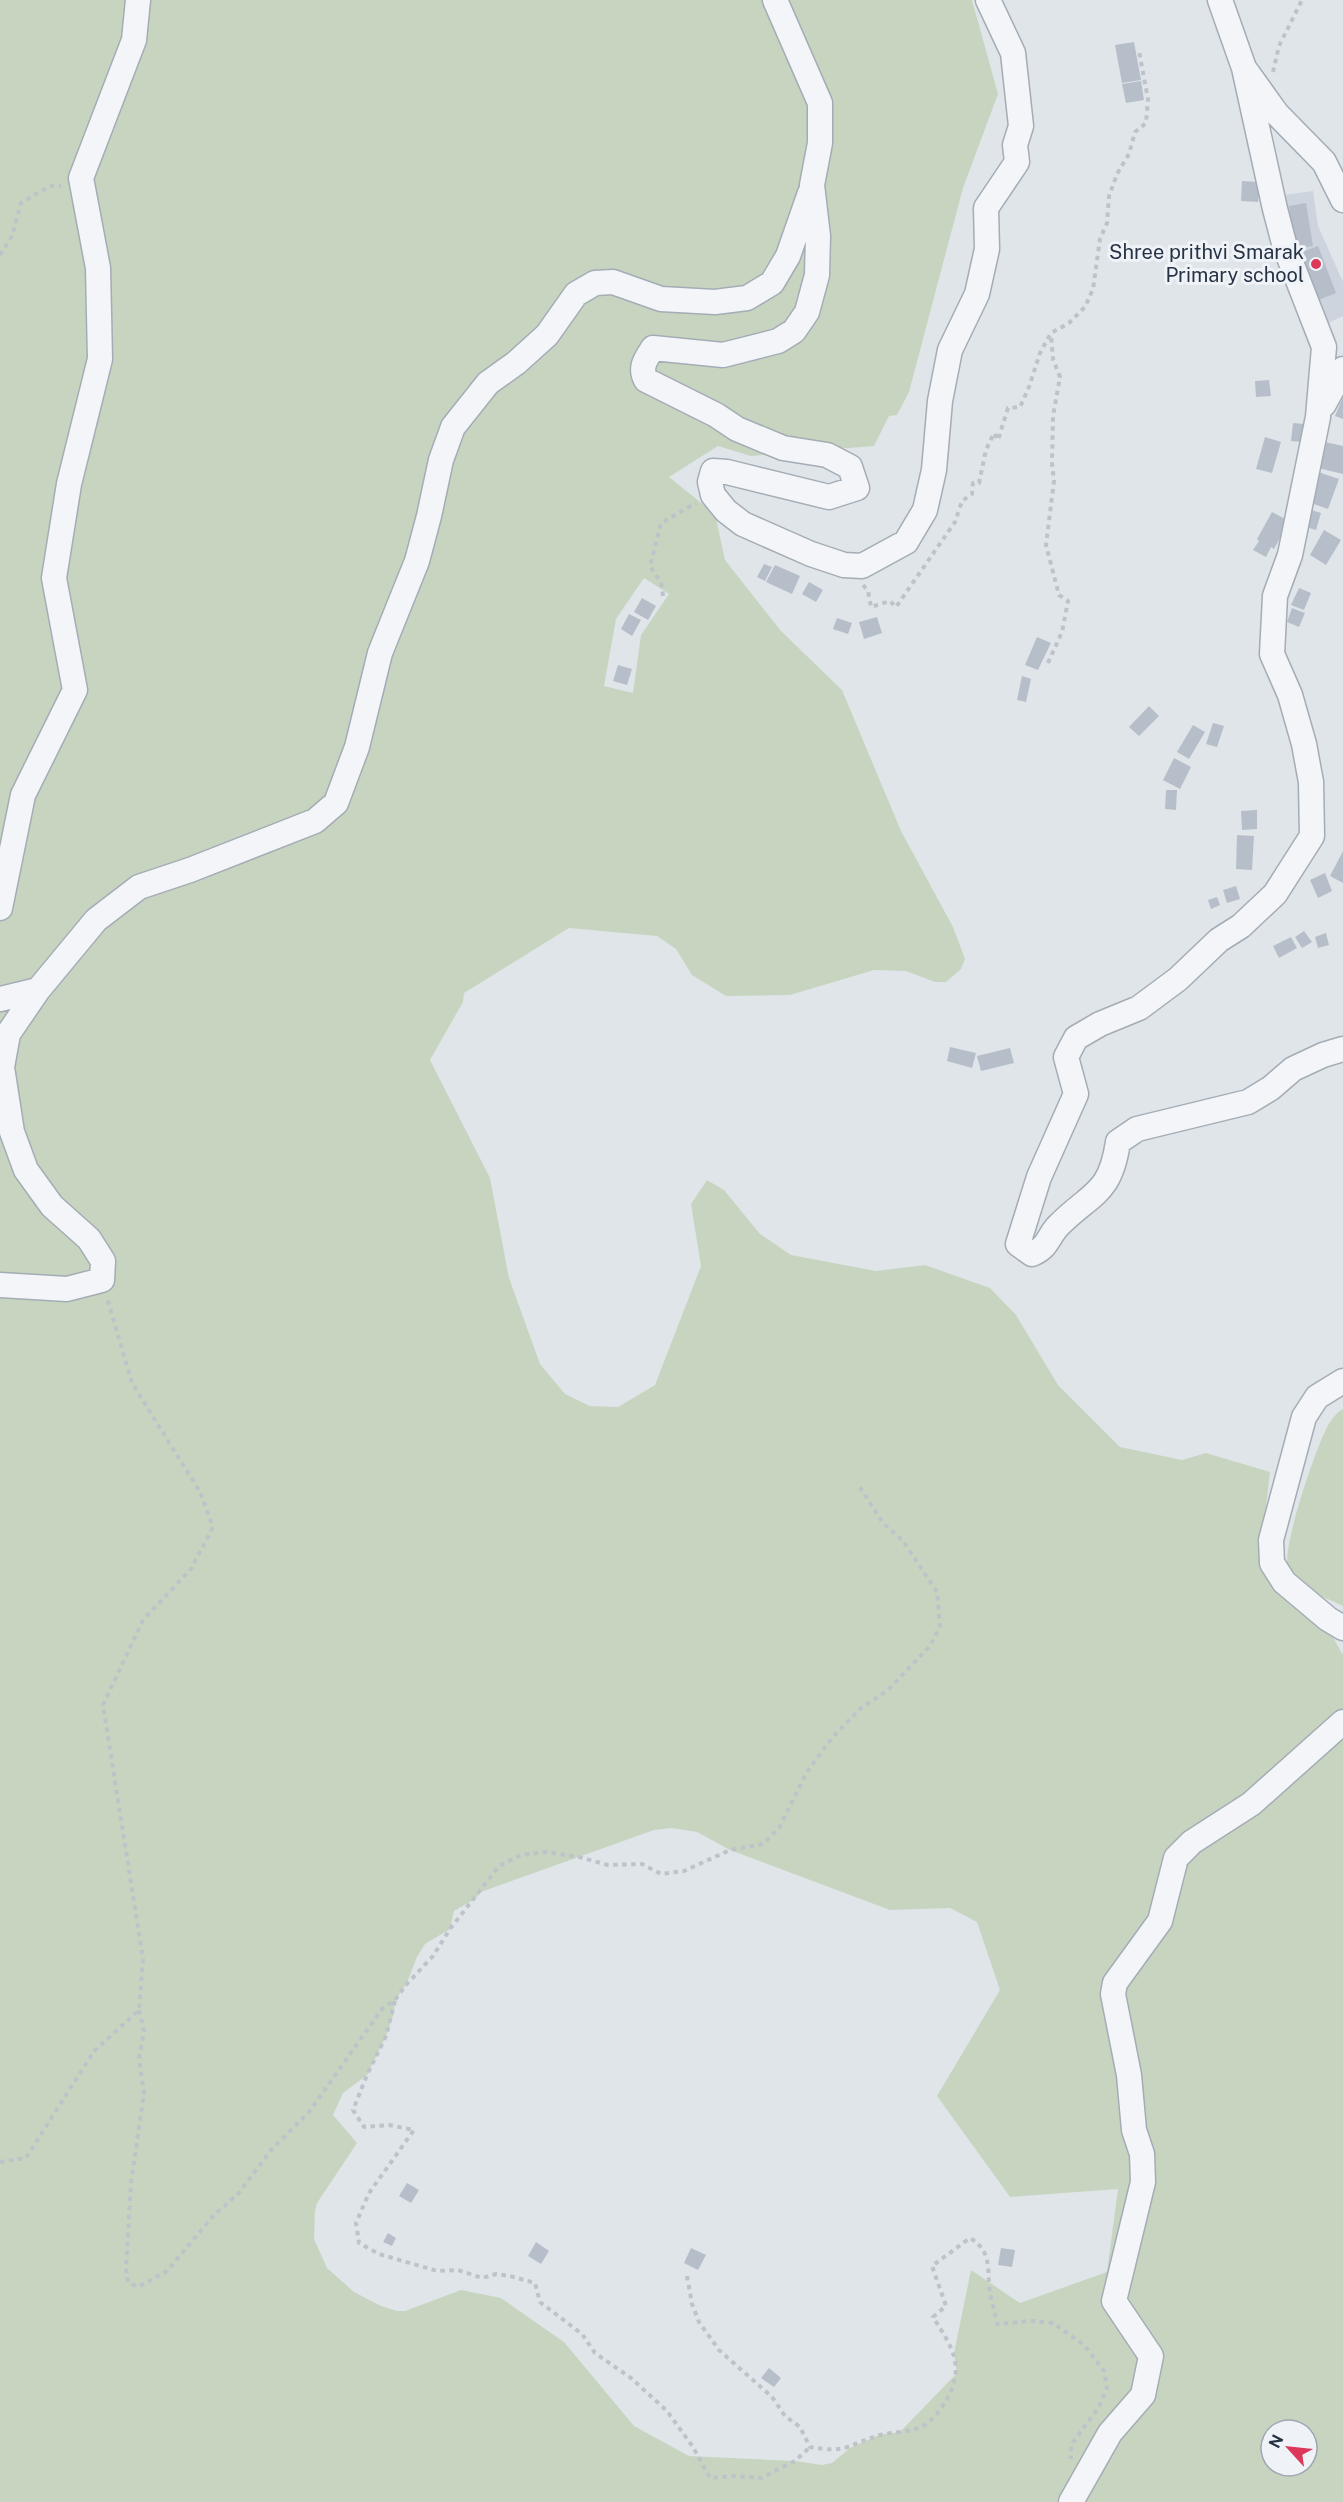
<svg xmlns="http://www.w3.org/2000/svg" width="1343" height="2502" font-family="'Public Sans',sans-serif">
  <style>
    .built { fill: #cdd4dd }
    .green { fill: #c7d5c0; fill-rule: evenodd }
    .building { fill: #b6bec9 }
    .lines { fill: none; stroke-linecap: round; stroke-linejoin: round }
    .minor-casing { stroke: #a4acb5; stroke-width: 27 }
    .path { stroke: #bec3c9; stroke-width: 4; stroke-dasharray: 4.5 4.5; stroke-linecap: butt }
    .minor { stroke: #f3f5f8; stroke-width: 24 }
    .poi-dot { fill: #dd375a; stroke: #eff3f8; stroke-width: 2 }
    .labels { text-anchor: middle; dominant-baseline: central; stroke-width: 6; stroke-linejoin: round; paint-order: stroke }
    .poi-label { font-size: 20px; fill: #263344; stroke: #eff3f8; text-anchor: end }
  </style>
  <rect width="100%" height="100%" fill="#e0e5ea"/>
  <path class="built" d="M1313,191L1318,226L1343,282V316L1322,326L1289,246L1283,195Z"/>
  <path class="green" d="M0,0H972L998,94L963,188L909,392L897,415L889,416L874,446L751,456L718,446L669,477L715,514L725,560L781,631L842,690L901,831L953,927L965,959L961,969L946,982H935L906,971L874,970L790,995L726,996L692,975L676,949L657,936L569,928L464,993L463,1002L430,1060L490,1178L509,1278L540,1364L565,1394L590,1406L618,1407L655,1385L701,1266L691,1204L707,1180L724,1190L760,1234L791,1255L876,1271L925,1265L990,1288L1016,1315L1058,1385L1120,1447L1182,1460L1206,1453L1270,1472L1259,1567L1331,1634L1343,1655V1712L1325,1720L1326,1743L1343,1732V2502H0ZM644,578L669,594L641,635L633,693L604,686L616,619ZM672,1828L697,1832L730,1850L890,1910L950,1908L977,1922L1000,1990L937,2096L1010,2197L1118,2189L1107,2272L1020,2303L971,2270L954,2353L957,2373L900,2432L879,2435L850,2448L832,2463L822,2465L795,2461L689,2456L634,2426L564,2342L501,2298L461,2290L405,2311H397L381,2306L354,2292L327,2268L314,2239L315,2211L317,2203L357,2143L333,2115L343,2093L367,2075L386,2036L394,2013L395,2000L406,1985L417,1957L425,1944L450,1929L454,1911L475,1899L481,1892L654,1830ZM1271,2430H1307V2466H1271Z
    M1343,1409V1606C1323,1596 1297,1589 1288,1567C1281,1549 1318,1440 1330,1422C1333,1417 1338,1412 1343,1409Z"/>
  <path class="building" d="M1134,42L1141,80L1122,83L1115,45Z
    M1141,81L1144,100L1126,103L1122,84Z
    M1242,181L1260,182L1258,202L1241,201Z
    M1306,203L1313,246L1295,249L1289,206Z
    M1318,246L1336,293L1316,301L1297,254Z
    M1269,380L1271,396L1256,397L1255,381Z
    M1343,397V419L1335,416Z
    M1293,423L1304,424L1302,442L1291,441Z
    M1265,437L1281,442L1272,473L1256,469Z
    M1325,442L1343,446V474L1318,468Z
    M1318,472L1339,479L1328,509L1308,502Z
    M1308,509L1321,513L1316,530L1303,526Z
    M1272,512L1289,521L1274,549L1271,547L1266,557L1253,550L1259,541L1257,539Z
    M1324,530L1341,540L1326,565L1310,555Z
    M764,564L772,567L765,581L757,577Z
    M775,565L800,576L792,594L766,582Z
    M809,582L823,590L816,602L802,594Z
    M1299,588L1311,593L1304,610L1291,605Z
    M642,598L656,606L648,620L634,612Z
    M1292,608L1305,613L1299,627L1287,622Z
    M629,614L641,620L632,636L621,629Z
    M877,617L882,633L864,639L859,622Z
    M837,618L852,623L848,634L833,629Z
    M1037,637L1051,643L1038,670L1025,665Z
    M618,665L632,669L627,685L613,681Z
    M1022,676L1031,679L1026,702L1017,700Z
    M1149,706L1159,716L1139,736L1129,727Z
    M1213,723L1224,726L1217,747L1206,744Z
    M1193,725L1205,732L1189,759L1177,752Z
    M1174,758L1191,767L1180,789L1163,780Z
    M1166,790H1177L1176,810L1165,809Z
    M1257,810V829L1242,830L1241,811Z
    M1237,835L1254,836L1252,870L1236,869Z
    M1343,851V883L1330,876Z
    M1325,873L1332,891L1318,898L1310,880Z
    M1236,886L1240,899L1227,903L1223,890Z
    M1217,897L1220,905L1211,909L1208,900Z
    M1304,931L1312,942L1302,948L1295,937Z
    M1326,933L1329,945L1318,948L1315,937Z
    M1291,937L1297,948L1279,958L1273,946Z
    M950,1047L976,1053L972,1068L947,1061Z
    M1010,1048L1014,1063L981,1071L977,1056Z
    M407,2183L419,2190L411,2203L399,2196Z
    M388,2233L396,2238L392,2246L383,2242Z
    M536,2242L549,2251L541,2264L528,2256Z
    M691,2248L706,2255L698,2270L684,2263Z
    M1001,2248L1015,2250L1012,2267L998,2265Z
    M769,2368L781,2378L774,2387L761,2378Z"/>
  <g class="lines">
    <g class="minor-casing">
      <path id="minor" d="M775,0L820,103V143L812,185L818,236L817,275L807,312L794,331L778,341L723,355L653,348C646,359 639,367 646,380L716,415L737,429L783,448L827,455L850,467L857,488L829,497L727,472L713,471L710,482L713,495L726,511L743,524L811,554L844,565L862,566L906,542L925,510L934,470L940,401L950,350L977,294L987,249L986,208L1017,162L1015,145L1021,126L1013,53L988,0
        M1220,0L1244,68L1277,114L1324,162L1343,200
        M1244,68L1275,209L1285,247L1324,347L1318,417L1290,555L1275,596L1272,654L1290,695L1304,744L1311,782L1312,836L1275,894L1241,926L1219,940L1178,979L1139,1008L1100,1024L1076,1038L1066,1057L1076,1094L1039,1177L1018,1244L1032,1254C1048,1247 1047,1239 1057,1227C1091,1192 1110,1196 1118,1142L1137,1129L1248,1102L1271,1088L1293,1069L1323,1055L1343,1049
        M1324,404L1343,369
        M0,908L23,795L75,690L54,578L69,484L100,359L98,268L81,178L134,40L138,0
        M0,999L38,990
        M0,1285L67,1289L102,1280L103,1261L89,1239L52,1206L26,1170L12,1132L2,1067L8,1034L38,990L96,920L139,887L190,870L315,821L336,803L357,747L380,653L417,561L429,516L441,460L453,427L488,383L516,363L547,335L576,294L595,283L613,282L661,299L715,302L747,298L772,283L788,256L810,193
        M1343,1381L1317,1397L1304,1417L1271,1540L1272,1563L1284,1582L1328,1619L1343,1628
        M1071,2502L1110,2433L1143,2395L1151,2356L1114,2301L1143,2182L1142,2154L1134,2130L1129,2075L1113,1994L1115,1983L1160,1921L1176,1858L1192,1842L1251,1804L1343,1722"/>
    </g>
    <path class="path" d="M1273,72L1279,46L1302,0
      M0,255L12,236L21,203L50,186H61
      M863,585L868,591L871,607L890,601L896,607L955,522L962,501L972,494L973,483H979L986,450L994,433L998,440L1008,408L1020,407L1029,387L1040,353L1051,333L1069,323L1085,307L1093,289L1100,239L1107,223L1109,196L1117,174L1129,154L1135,132L1146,123L1148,99L1139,51
      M663,596L661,583L650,566L661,523L696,503
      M1048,663L1062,632L1068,601L1059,595L1046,545L1054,481L1052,464L1053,416L1060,377L1053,359L1051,334
      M395,2001L386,2036L367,2075L353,2110L364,2127L389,2125L414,2130L369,2193L356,2223L359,2243L379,2254L437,2271L458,2270L482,2278L496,2274L510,2276L535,2283L540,2302L582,2334L595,2353L631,2378L667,2411L693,2447L710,2478L735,2476L761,2478L795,2461L810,2447
      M139,2010L144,2031L139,2059L144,2093L131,2183L126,2268L128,2282L138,2287L167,2271L214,2215L238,2194L272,2149L309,2112L382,2009L395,2000L406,1985L433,1956L450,1929L499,1866L521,1855L545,1852L579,1857L608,1865L642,1864L661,1874L684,1871L730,1850L763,1844L779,1828L807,1772L832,1738L860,1709L888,1690L930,1646L940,1626L937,1592L903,1541L883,1523L857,1483
      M0,2162L26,2158L94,2051L139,2010L143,1959L103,1705L143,1620L191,1569L213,1527L200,1492L132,1383L107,1298
      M687,2276L692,2304L699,2322L719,2350L772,2397L785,2416L800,2427L810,2447C848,2454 848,2444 880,2435C893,2432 909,2432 921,2427C932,2422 940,2410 946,2401C966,2366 952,2347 933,2317L946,2306L932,2266L970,2238C990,2250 988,2266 989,2285C990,2298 995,2311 997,2324L1033,2321L1053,2323L1084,2345L1104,2371L1107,2388L1099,2407L1071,2445V2459"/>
    <use href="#minor" class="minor"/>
  </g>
  <circle class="poi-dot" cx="1316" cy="264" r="6"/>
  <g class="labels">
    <g class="poi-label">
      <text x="1304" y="252">Shree prithvi Smarak<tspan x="1304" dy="23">Primary school</tspan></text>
    </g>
  </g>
  <g transform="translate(1289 2448) rotate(297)"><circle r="28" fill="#eff3f8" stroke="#9fa6b0" stroke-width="1.5"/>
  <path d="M0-4.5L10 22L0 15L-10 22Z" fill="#dd375a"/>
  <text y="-9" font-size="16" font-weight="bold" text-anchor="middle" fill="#263344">N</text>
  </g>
</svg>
